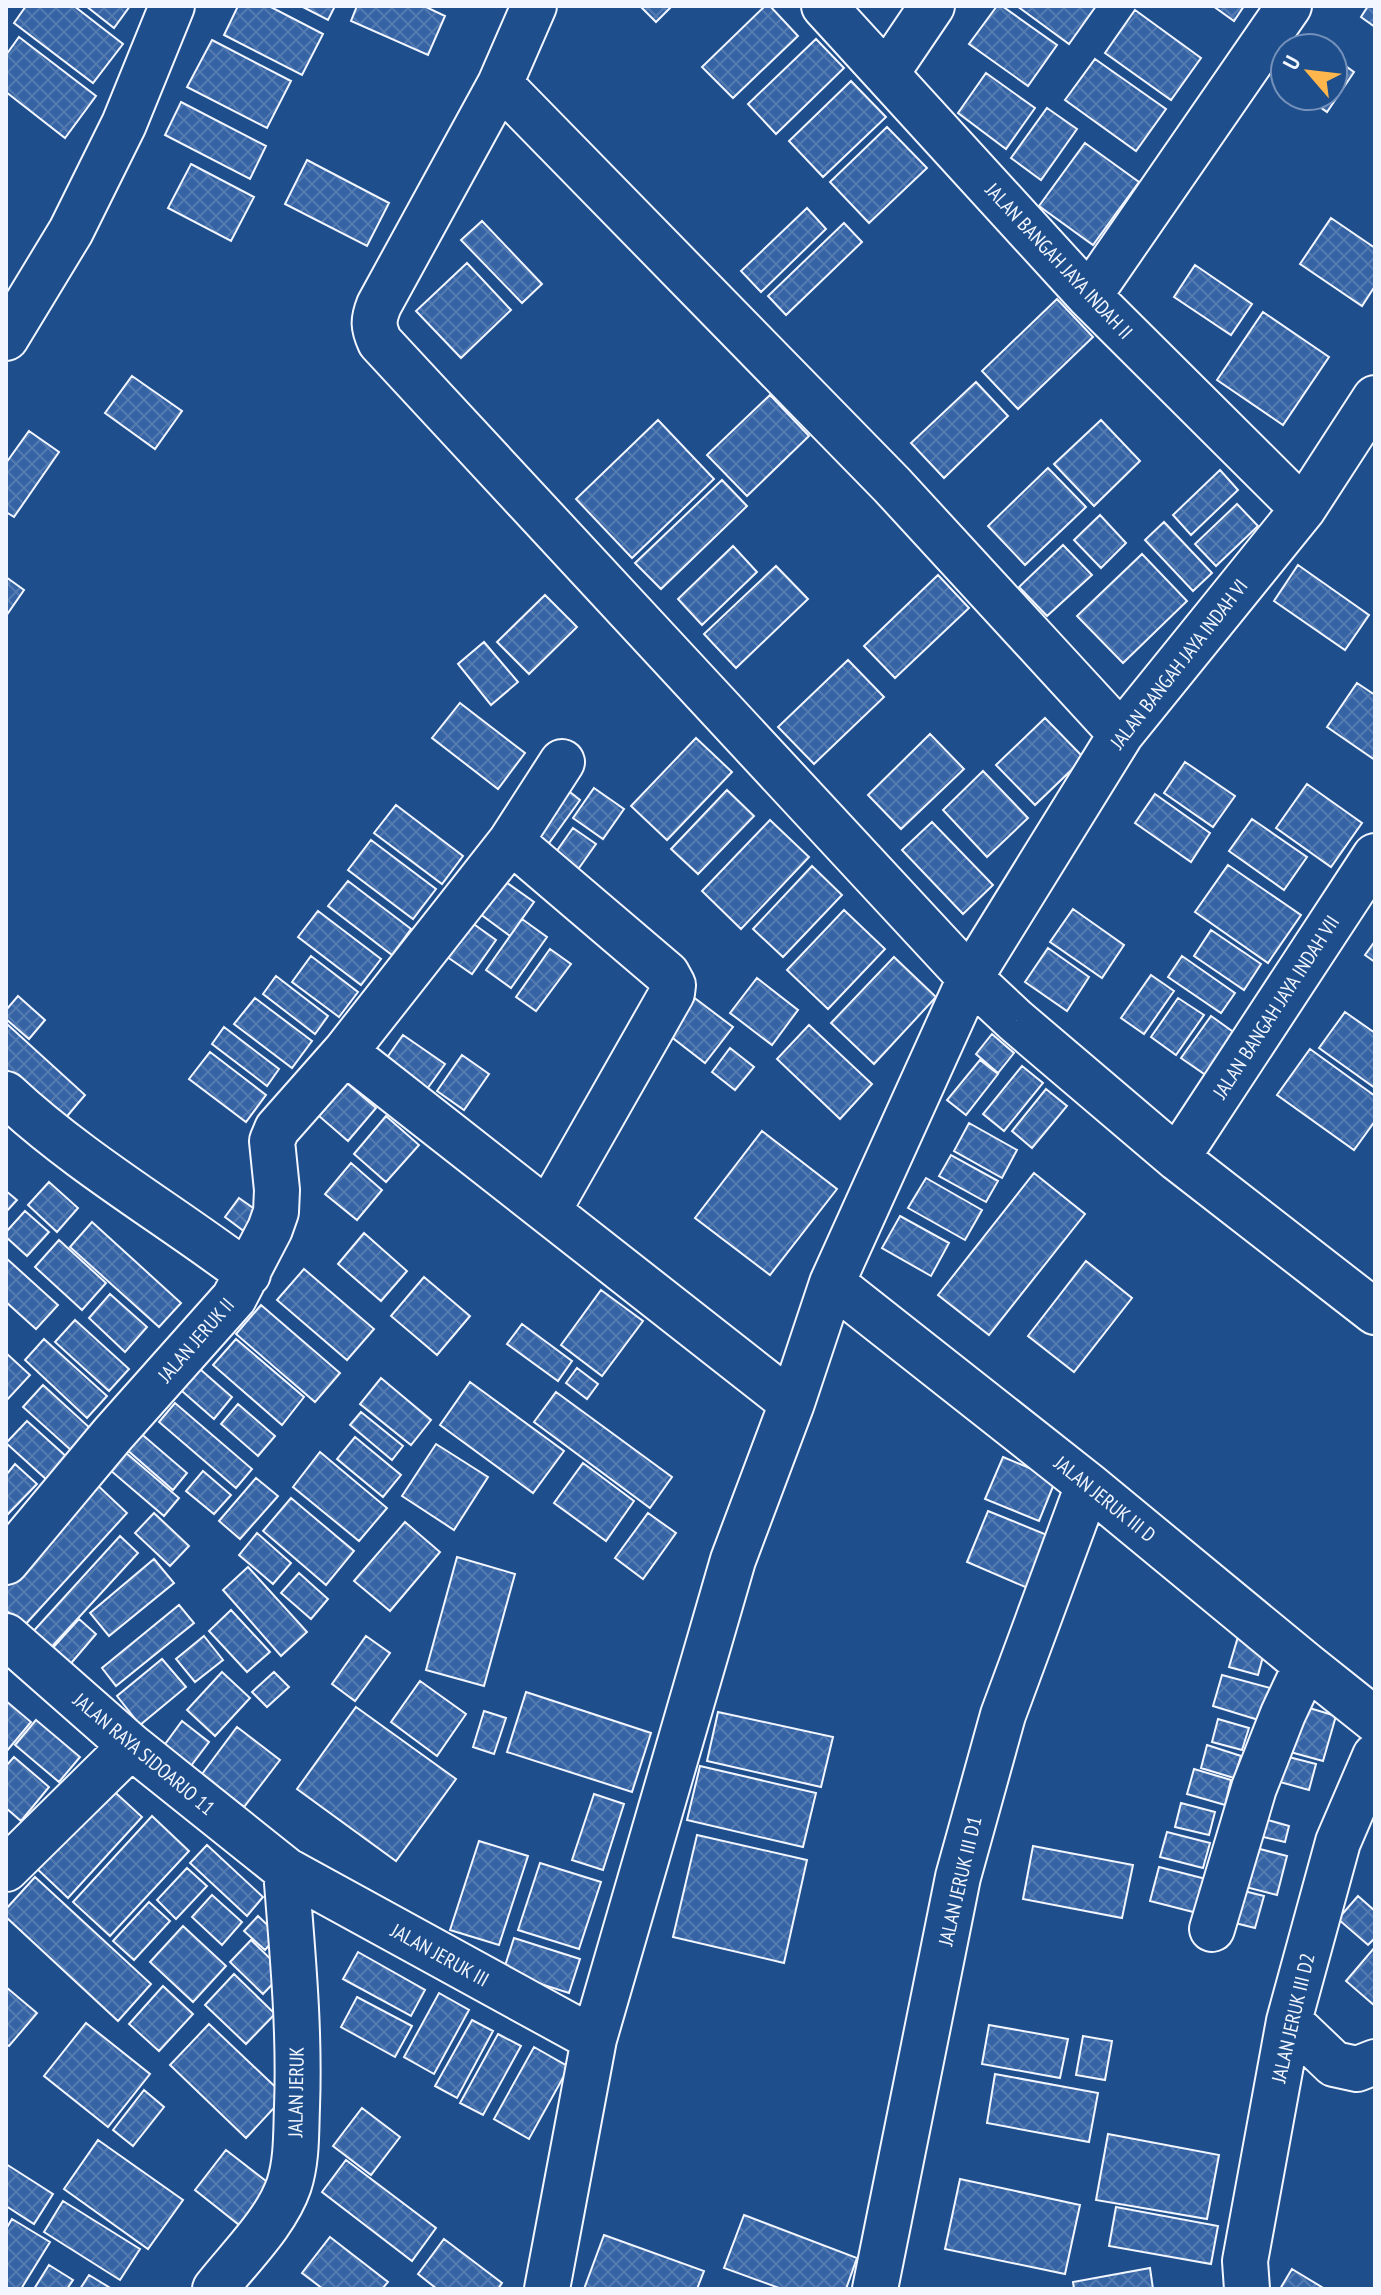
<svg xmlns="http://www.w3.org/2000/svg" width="1381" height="2295" font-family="'PT Sans Narrow',sans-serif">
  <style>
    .building { fill: url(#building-cross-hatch); stroke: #f2f6ff; stroke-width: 2 }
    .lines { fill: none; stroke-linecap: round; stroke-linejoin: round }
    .minor-casing { stroke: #f2f6ff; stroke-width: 48 }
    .minor { stroke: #1f4e8c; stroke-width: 44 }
    .labels { text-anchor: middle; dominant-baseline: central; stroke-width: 6; stroke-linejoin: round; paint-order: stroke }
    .street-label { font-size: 20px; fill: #f2f6ff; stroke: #1f4e8c }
  </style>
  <defs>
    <pattern id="building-cross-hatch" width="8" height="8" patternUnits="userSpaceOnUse" patternTransform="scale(2)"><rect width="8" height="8" fill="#3563a3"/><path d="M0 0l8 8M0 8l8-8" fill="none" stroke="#537ab1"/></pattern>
  </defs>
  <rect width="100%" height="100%" fill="#1f4e8c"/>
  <path class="building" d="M26,6H74L123,44L93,83L14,23Z
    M86,6H130L114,28Z
    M238,6H269L323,34L302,75L224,35Z
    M301,6H335L328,20Z
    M357,6H424L445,16L428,55L351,21Z
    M640,6H672L656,22Z
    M765,6H770L798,36L733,98L702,67Z
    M997,6H1002L1057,45L1028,86L969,44Z
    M1017,6H1096L1069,44Z
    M1213,6H1244L1234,21Z
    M1368,6H1375V27L1361,17Z
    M1135,10L1201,58L1171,100L1105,53Z
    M19,37L96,96L65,138L6,92V55Z
    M816,39L844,68L776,134L748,104Z
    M212,40L291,81L267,128L187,87Z
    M1333,57L1354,72L1327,112L1304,96H1333Z
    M1095,59L1166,109L1136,151L1065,100Z
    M986,73L1035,108L1006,149L958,113Z
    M851,81L886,117L823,177L789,141Z
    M181,102L266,146L250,179L165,135Z
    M1047,108L1077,129L1041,180L1011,158Z
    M887,127L927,168L869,223L830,182Z
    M1085,143L1139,182L1093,245L1039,206Z
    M307,160L389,203L367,246L285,204Z
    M191,164L254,197L231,241L168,208Z
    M807,208L826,229L761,292L741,271Z
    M1331,218L1375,248V286L1362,306L1300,264Z
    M482,221L542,284L522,303L461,240Z
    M844,223L862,242L786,315L768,296Z
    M467,263L511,310L461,358L416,311Z
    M1195,265L1252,304L1231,335L1174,297Z
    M1057,299L1093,337L1018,409L982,371Z
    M1263,312L1329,357L1283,425L1217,380Z
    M132,376L182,411L155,449L105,413Z
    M976,382L1008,416L944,478L911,443Z
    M770,395L809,436L747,496L707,455Z
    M658,420L714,479L632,558L576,499Z
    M1101,420L1140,461L1094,506L1054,464Z
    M29,431L59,452L14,517L6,512V463Z
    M1048,468L1086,507L1025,565L988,526Z
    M1220,470L1238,490L1191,535L1173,515Z
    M722,480L747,506L661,589L635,563Z
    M1237,504L1258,526L1216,566L1195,544Z
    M1100,515L1126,543L1101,568L1074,540Z
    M1164,522L1212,573L1193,591L1145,540Z
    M1063,545L1092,575L1047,616L1019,587Z
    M733,546L757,572L702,625L678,599Z
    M1142,554L1187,601L1123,663L1077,616Z
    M1298,565L1369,615L1345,650L1274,601Z
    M776,566L808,599L736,668L704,634Z
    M938,575L969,608L895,678L864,646Z
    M6,577L24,590L6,616Z
    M545,595L577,627L529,674L497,642Z
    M484,642L518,682L491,705L458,664Z
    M848,660L884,697L814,764L778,727Z
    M1357,683L1375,695V760L1327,727Z
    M460,703L525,753L498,789L432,738Z
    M1045,718L1084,758L1035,805L996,765Z
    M930,734L964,769L901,829L868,795Z
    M696,738L732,772L667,840L631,806Z
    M1185,762L1235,796L1213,827L1164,793Z
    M983,771L1028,818L987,857L943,810Z
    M1307,784L1362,823L1331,867L1276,828Z
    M561,785L580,800L544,850L525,837Z
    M594,788L624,809L603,839L573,818Z
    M727,790L754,816L698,874L671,849Z
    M1155,794L1210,833L1191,862L1135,823Z
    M396,805L463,856L442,884L374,833Z
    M1252,819L1307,857L1284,890L1229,851Z
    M770,820L809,857L741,929L702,891Z
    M932,822L993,885L963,914L902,850Z
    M573,828L596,844L574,875L551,859Z
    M371,840L436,889L413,919L348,870Z
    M1228,865L1301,915L1268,963L1195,912Z
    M812,866L842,895L783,957L753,929Z
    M496,875L534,902L510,936L472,908Z
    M348,881L411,929L392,955L328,906Z
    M1073,909L1124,945L1102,978L1050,942Z
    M844,910L885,949L828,1009L787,970Z
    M318,911L381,959L361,985L298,937Z
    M522,919L547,937L511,988L486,970Z
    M468,920L496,940L472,974L443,954Z
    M1211,930L1261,964L1244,990L1194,956Z
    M1375,941V962L1365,955Z
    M1048,948L1089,977L1067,1011L1025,982Z
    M550,949L571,964L536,1011L516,997Z
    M311,956L358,992L339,1017L292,982Z
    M1182,956L1235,993L1221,1013L1168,977Z
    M894,957L936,997L874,1064L831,1023Z
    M1151,975L1174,991L1144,1034L1121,1018Z
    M276,976L328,1016L315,1034L263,994Z
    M757,978L798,1010L772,1045L730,1013Z
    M18,996L45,1020L29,1039L6,1019V1010Z
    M692,996L733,1027L705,1063L665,1032Z
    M255,998L312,1041L292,1068L234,1024Z
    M1178,998L1204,1015L1176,1055L1151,1037Z
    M1345,1012L1375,1033V1088L1319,1048Z
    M1211,1016L1239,1036L1210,1078L1181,1058Z
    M7,1024L85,1095L63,1121L6,1069Z
    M809,1025L872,1084L840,1119L777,1059Z
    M224,1027L279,1069L267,1086L212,1044Z
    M992,1034L1014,1053L998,1073L976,1054Z
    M403,1035L445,1064L427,1089L386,1059Z
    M730,1048L754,1067L735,1090L712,1072Z
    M1310,1049L1375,1096V1121L1354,1150L1277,1095Z
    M210,1052L266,1095L246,1122L189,1079Z
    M462,1055L489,1074L464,1110L437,1091Z
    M980,1060L998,1074L966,1115L947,1100Z
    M1022,1066L1043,1083L1004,1131L983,1114Z
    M347,1083L376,1108L348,1141L319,1116Z
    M1046,1089L1067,1106L1032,1148L1012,1131Z
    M386,1116L419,1145L386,1182L354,1154Z
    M969,1123L1017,1150L1002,1178L954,1151Z
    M762,1131L837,1189L770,1275L695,1218Z
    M951,1155L998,1181L986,1202L939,1176Z
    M351,1163L382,1190L357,1220L325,1194Z
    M1034,1173L1085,1214L989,1335L938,1295Z
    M926,1178L982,1210L965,1240L908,1208Z
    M49,1182L78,1208L57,1232L28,1205Z
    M6,1191L17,1200L6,1212Z
    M239,1198L263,1215L249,1235L225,1217Z
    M25,1211L49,1232L27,1256L6,1237V1232Z
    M900,1216L949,1243L931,1276L882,1248Z
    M92,1222L181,1303L159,1327L70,1247Z
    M364,1233L407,1271L381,1301L338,1264Z
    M59,1240L106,1283L82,1310L35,1267Z
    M6,1258L58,1305L36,1329L6,1302Z
    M1086,1261L1132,1298L1074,1372L1028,1336Z
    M304,1269L374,1329L347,1360L277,1300Z
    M424,1277L470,1316L437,1355L391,1316Z
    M601,1290L643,1321L602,1376L561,1345Z
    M110,1294L147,1327L125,1352L89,1318Z
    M261,1305L340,1373L315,1402L236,1334Z
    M75,1320L129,1369L109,1391L55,1342Z
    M522,1324L572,1361L558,1381L507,1344Z
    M44,1339L107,1396L87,1418L25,1360Z
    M236,1339L304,1397L282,1425L213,1365Z
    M6,1353L30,1375L6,1401Z
    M193,1363L232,1397L214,1419L175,1385Z
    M577,1368L598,1384L587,1399L566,1383Z
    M381,1378L431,1420L411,1445L360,1404Z
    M470,1382L564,1451L533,1493L440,1425Z
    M43,1385L91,1429L72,1451L23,1407Z
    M556,1392L672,1477L650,1508L534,1422Z
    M175,1403L252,1469L236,1488L159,1422Z
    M238,1404L275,1436L258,1456L221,1424Z
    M361,1412L403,1446L392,1460L350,1425Z
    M27,1421L68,1458L47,1480L6,1443Z
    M138,1431L187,1473L173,1490L125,1448Z
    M355,1437L401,1475L383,1497L337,1459Z
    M436,1444L488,1477L454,1530L402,1496Z
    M125,1452L179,1498L164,1516L110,1470Z
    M320,1452L387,1508L359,1541L293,1487Z
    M1003,1457L1056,1479L1039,1521L985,1499Z
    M583,1463L634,1501L606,1541L554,1503Z
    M15,1464L37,1484L7,1515L6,1475Z
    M203,1471L231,1495L214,1514L186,1491Z
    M256,1478L278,1496L240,1539L219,1521Z
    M93,1481L127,1513L24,1626L6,1610V1576Z
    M291,1498L354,1551L326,1585L263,1531Z
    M988,1511L1052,1537L1030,1589L967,1562Z
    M154,1513L189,1546L170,1566L135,1533Z
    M648,1513L676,1533L643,1579L615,1558Z
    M405,1522L440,1552L390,1611L354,1581Z
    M257,1533L291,1563L273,1584L239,1555Z
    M120,1536L138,1553L47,1652L29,1636Z
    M457,1557L515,1574L484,1686L426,1670Z
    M154,1559L174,1583L109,1636L90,1613Z
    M248,1567L307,1632L281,1656L223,1590Z
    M299,1573L328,1599L311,1619L281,1593Z
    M179,1605L194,1623L116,1686L102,1668Z
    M231,1610L270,1652L247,1672L209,1631Z
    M79,1619L96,1634L67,1668L49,1652Z
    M1240,1630L1268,1638L1258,1675L1229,1667Z
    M204,1636L223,1660L195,1682L176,1659Z
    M366,1636L390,1653L355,1701L332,1684Z
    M162,1659L186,1687L140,1725L117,1696Z
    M222,1672L250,1698L215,1736L187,1710Z
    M274,1672L289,1687L267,1707L252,1692Z
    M1222,1675L1274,1689L1265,1722L1213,1706Z
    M420,1681L466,1714L437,1756L391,1722Z
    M526,1692L651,1733L632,1792L507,1752Z
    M6,1701L31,1722L6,1752Z
    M1296,1704L1336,1716L1323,1761L1283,1750Z
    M356,1707L456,1779L396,1861L297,1789Z
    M484,1711L506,1718L494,1754L473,1747Z
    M718,1712L833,1737L821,1787L707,1761Z
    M1218,1719L1249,1728L1242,1750L1212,1742Z
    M36,1720L80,1757L59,1782L15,1745Z
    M182,1721L209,1742L187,1771L160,1751Z
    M237,1727L280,1760L244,1807L202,1774Z
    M1207,1745L1241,1756L1234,1778L1201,1768Z
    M1277,1754L1316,1764L1309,1790L1269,1779Z
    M14,1757L49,1787L21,1821L6,1808V1766Z
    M700,1766L816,1793L803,1847L687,1820Z
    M1194,1769L1231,1780L1225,1805L1187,1794Z
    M106,1784L142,1817L68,1898L33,1865Z
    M594,1794L624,1804L603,1870L572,1860Z
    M1181,1803L1215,1812L1209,1835L1175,1827Z
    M1250,1815L1289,1826L1285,1842L1246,1833Z
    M152,1816L189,1851L110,1936L73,1902Z
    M1167,1832L1210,1843L1203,1868L1160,1857Z
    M697,1835L807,1860L784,1963L673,1937Z
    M479,1841L528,1856L499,1945L450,1930Z
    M207,1845L263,1897L247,1916L190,1863Z
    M1033,1846L1133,1865L1122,1918L1023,1899Z
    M1248,1846L1287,1856L1277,1895L1238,1885Z
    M540,1863L601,1882L579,1949L518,1930Z
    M1159,1867L1206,1879L1197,1913L1150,1901Z
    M187,1868L207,1886L176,1919L157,1900Z
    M35,1877L151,1984L118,2021L6,1917V1909Z
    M1232,1888L1264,1896L1255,1928L1223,1920Z
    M212,1895L242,1922L222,1945L192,1917Z
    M1358,1896L1375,1911V1938L1368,1945L1338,1919Z
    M149,1902L170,1921L134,1960L113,1941Z
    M258,1916L278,1935L265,1950L244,1931Z
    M183,1926L226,1966L193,2002L150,1962Z
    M514,1938L580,1959L569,1993L503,1972Z
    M251,1940L284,1972L263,1994L230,1962Z
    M1375,1947V2006L1346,1981Z
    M358,1952L425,1990L411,2016L343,1979Z
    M234,1974L275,2014L246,2044L205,2005Z
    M163,1986L193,2014L159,2051L129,2024Z
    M6,1987L37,2013L9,2046L6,2044Z
    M439,1993L469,2010L434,2074L404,2057Z
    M357,1997L412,2026L395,2057L341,2027Z
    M472,2020L493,2031L457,2098L435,2086Z
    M86,2023L150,2074L108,2127L44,2076Z
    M209,2024L285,2096L246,2138L170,2065Z
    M989,2025L1068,2039L1060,2078L982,2064Z
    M498,2034L521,2046L483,2115L460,2103Z
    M1083,2036L1112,2041L1105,2080L1076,2075Z
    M534,2047L569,2067L529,2139L494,2119Z
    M995,2074L1098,2093L1089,2142L987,2123Z
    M144,2090L164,2107L133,2146L113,2130Z
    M362,2108L400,2137L371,2175L333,2146Z
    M1108,2134L1219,2155L1207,2219L1096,2200Z
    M98,2140L183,2200L148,2249L64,2189Z
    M226,2150L275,2188L243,2228L195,2190Z
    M346,2160L436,2228L412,2261L322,2192Z
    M6,2164L53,2194L34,2224L6,2206Z
    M960,2179L1080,2205L1065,2274L945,2249Z
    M63,2201L140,2249L120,2280L44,2232Z
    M1116,2207L1218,2226L1211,2264L1109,2246Z
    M744,2215L857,2258L846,2289H782L724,2268Z
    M12,2219L50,2242L21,2289H6V2229Z
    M604,2235L704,2271L697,2289H584Z
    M330,2237L388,2282L382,2289H323L302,2273Z
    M444,2239L502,2283L498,2289H437L418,2274Z
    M49,2265L73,2280L67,2289H34Z
    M1150,2268L1153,2289H1074L1073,2282Z
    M1292,2269L1325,2289H1280Z
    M89,2275L112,2289H80Z"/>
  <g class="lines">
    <g class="minor-casing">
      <path id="minor" d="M534,6L500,84L379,305C373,320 373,327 380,342L970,978L1016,1021L1177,1158L1375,1312
        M824,6L1089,296L1303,509
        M886,74L932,6
        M500,84L892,485L1121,734
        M1089,296L1289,6
        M6,338L71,231L124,124L172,6
        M511,841L667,974L673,985L672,993L548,1211
        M345,1052L792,1403
        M6,1094C80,1163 167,1213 248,1274
        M1177,1158L1375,856
        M832,1283L1088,1485L1306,1665L1375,1720
        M6,1562L113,1434L234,1298L270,1229L276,1212L277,1190L272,1141L277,1129L345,1052L511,841L562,762
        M6,1636L131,1746L286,1870L594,2039
        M6,1869L131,1746
        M1212,1929L1254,1788L1283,1714L1306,1665
        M1289,2021L1334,2064L1357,2069L1375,2062
        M215,2289C239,2258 276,2223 289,2185C297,2160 296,2133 297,2107C300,2027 292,1949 286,1870
        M547,2289L594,2039L733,1560L792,1403L832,1283L970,978L1121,734L1303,509L1375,398
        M875,2289L958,1877L1003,1715L1088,1485
        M1247,2289L1245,2261L1289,2021L1338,1842L1375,1756"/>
    </g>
    <use href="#minor" class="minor"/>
  </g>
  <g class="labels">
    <g class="street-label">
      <text transform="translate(1059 261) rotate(47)">JALAN BANGAH JAYA INDAH II</text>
      <text transform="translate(1179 664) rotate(-52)">JALAN BANGAH JAYA INDAH VI</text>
      <text transform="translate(1276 1007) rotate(-57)">JALAN BANGAH JAYA INDAH VII</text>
      <text transform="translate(196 1340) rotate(-49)">JALAN JERUK II</text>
      <text transform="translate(1105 1499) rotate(39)">JALAN JERUK III D</text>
      <text transform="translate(144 1754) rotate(40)">JALAN RAYA SIDOARJO 11</text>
      <text transform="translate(960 1881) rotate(-77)">JALAN JERUK III D1</text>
      <text transform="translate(440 1955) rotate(29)">JALAN JERUK III</text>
      <text transform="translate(1293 2018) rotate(-77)">JALAN JERUK III D2</text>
      <text transform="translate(296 2092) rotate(-89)">JALAN JERUK</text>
    </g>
  </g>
  <rect width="1381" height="2295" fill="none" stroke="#f2f6ff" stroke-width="16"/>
  <g transform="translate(1309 72) rotate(298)"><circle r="38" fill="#1f4e8c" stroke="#7391ba" stroke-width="2"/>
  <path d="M0-6L14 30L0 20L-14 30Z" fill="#ffb74d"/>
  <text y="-12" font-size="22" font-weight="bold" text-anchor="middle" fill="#f2f6ff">U</text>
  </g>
</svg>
